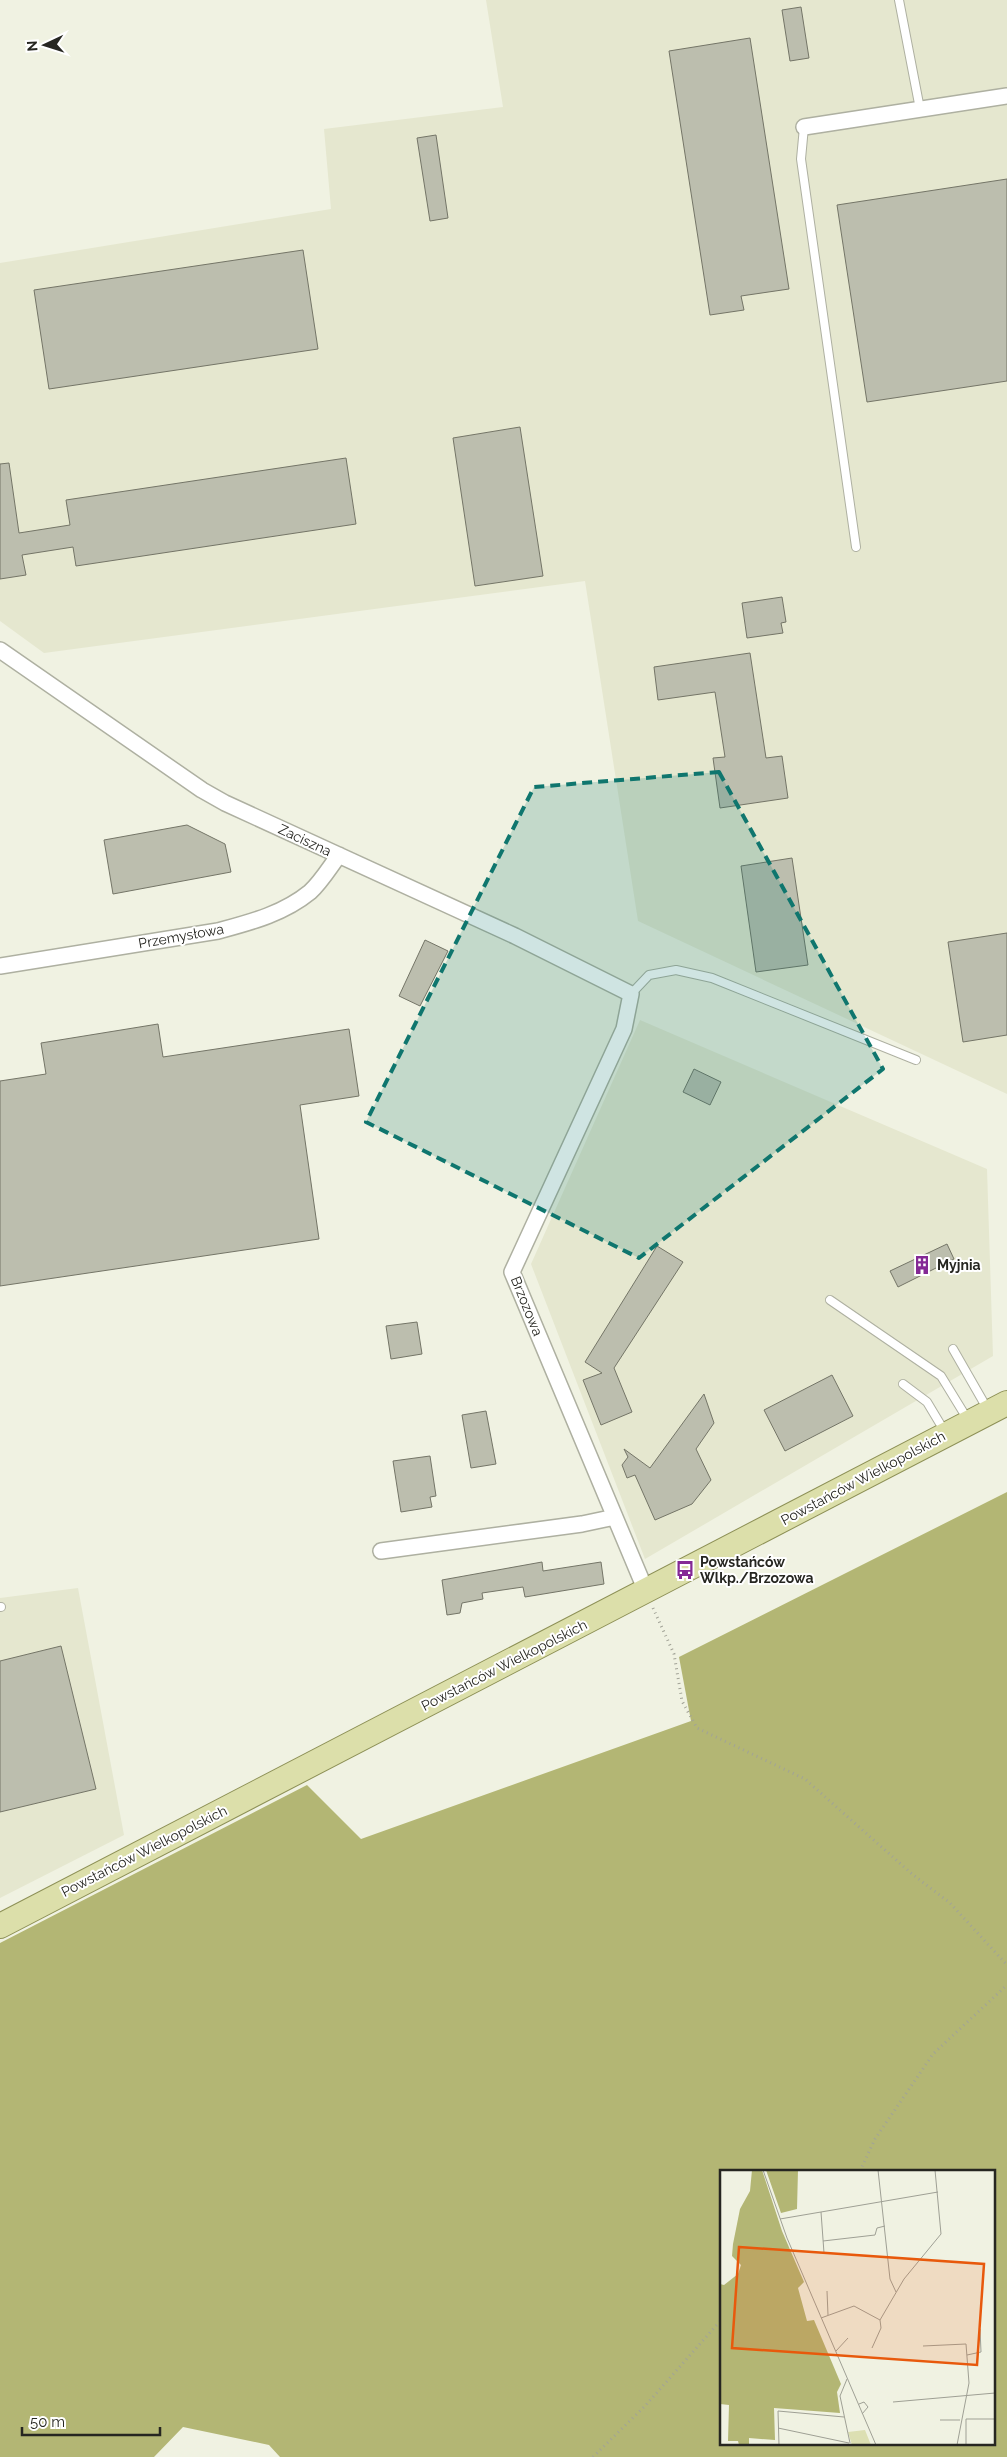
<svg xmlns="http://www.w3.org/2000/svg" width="1007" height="2457" font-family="Raleway,sans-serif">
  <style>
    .built { fill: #e5e7cf }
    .forest { fill: #b3b674; fill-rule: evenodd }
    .building { fill: #bcbeae; stroke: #747567 }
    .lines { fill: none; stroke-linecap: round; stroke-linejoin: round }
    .lane-casing { stroke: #aeb0a1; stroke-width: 10 }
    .street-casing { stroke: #aeb0a1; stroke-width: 18 }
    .primary-casing { stroke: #8d9056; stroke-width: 26 }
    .path { stroke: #a2a397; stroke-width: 3; stroke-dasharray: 1 4; stroke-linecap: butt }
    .lane { stroke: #fff; stroke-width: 8 }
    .street { stroke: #fff; stroke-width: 15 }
    .primary { stroke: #dcdfaa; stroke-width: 24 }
    .marked { fill: #0f766e; fill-opacity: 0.2; stroke: #0f766e; stroke-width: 4; stroke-dasharray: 10 6; stroke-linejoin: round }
    .labels { text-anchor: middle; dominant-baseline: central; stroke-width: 4; stroke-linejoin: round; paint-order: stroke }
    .street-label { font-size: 14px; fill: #262621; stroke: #fff }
    .poi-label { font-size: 14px; font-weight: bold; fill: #262621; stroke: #fff; text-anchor: start }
    .inset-road { fill: none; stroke: #9fa095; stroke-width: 1 }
    .view { fill: #e8590c; fill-opacity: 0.15; stroke: #e8590c; stroke-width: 2.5 }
    .inset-edge { fill: none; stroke: #262621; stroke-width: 2.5 }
  </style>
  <rect width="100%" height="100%" fill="#f0f2e2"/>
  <path class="built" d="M486,0H1007V1094L638,921L585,581L44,653L0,621V263L331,209L324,129L503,107Z
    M640,1020L987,1169L993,1356L645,1559L531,1264Z
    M78,1588L124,1835L0,1898V1598Z"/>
  <path class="forest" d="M1007,1492V2457H280L269,2445L183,2427L154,2457H0V1943L307,1785L361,1839L691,1721L679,1657ZM721,2171H993V2443H721Z"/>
  <path class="building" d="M801,7L809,58L790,61L782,10Z
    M750,38L789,289L741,296L744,310L710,315L669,51Z
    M436,135L448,218L430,221L417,138Z
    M1007,179V381L867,402L837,205Z
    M303,250L318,349L49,389L34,290Z
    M520,427L543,576L475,586L453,438Z
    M346,458L356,524L76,566L73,547L22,555L26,575L0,579V464L9,463L19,533L70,525L66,500Z
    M782,597L786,622L781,623L783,633L747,638L742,603Z
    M750,653L766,758L782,756L788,798L720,808L713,758L725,757L715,692L658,700L654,667Z
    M187,825L225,844L231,872L113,894L104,840Z
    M792,858L808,965L756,972L741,866Z
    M1007,933V1035L963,1042L948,942Z
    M425,940L448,951L420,1006L399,996Z
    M158,1024L163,1057L349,1029L359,1096L300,1105L319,1239L0,1286V1081L46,1074L41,1043Z
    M694,1069L721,1082L710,1105L683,1092Z
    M947,1244L954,1259L898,1287L890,1271Z
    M657,1246L683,1262L614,1368L632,1412L601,1425L583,1380L602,1373L585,1362Z
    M417,1322L422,1354L391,1359L386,1326Z
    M832,1375L853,1416L785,1451L764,1410Z
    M704,1394L714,1423L696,1449L711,1480L692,1504L655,1520L635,1475L627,1478L622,1465L628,1457L624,1449L650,1468Z
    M486,1411L496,1464L471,1468L462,1415Z
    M430,1456L436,1496L430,1497L432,1507L401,1512L393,1461Z
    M542,1562L543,1571L601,1562L604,1584L525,1597L523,1587L482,1593L483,1599L462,1603L460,1613L447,1615L442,1580Z
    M61,1646L96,1789L0,1812V1661Z"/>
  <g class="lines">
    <g class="lane-casing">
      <path id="lane" d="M899,0L920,109
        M804,127L801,159L856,547
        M631,994L649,975L676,970L712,978L916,1060
        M830,1300L941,1376L968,1420
        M953,1349L988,1410
        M903,1384L927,1402L945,1432
        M0,1607H1"/>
    </g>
    <g class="street-casing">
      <path id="street" d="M804,127L1007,96
        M0,650L202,790L225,803L515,936L631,994L624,1029L512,1272L646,1591
        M0,966L218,931C251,922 283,914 310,892C321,882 330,867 339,855
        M381,1551L582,1524L615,1517"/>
    </g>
    <g class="primary-casing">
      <path id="primary" d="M0,1926L1007,1403"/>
    </g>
    <path class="path" d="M653,1608L674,1654L682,1701L697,1728L805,1779L912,1874L950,1903L1007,1965
      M860,2171L875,2139L933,2054L1007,1985
      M593,2457L645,2406L721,2320"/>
    <use href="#lane" class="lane"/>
    <use href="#street" class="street"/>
    <use href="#primary" class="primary"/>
  </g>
  <path class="marked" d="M719,772L883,1069L639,1258L366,1122L534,787Z"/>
  <defs>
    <g id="building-bare" transform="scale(1.5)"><path d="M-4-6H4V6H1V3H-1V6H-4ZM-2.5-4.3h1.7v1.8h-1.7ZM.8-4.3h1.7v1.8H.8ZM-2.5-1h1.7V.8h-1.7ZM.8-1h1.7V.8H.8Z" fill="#842995" stroke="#fff" stroke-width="2.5" paint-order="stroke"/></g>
    <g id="bus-bare" transform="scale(1.5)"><path d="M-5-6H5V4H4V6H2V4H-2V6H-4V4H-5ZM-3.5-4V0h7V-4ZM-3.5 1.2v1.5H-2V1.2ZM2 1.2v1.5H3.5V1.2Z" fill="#842995" stroke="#fff" stroke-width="2.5" paint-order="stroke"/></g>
  </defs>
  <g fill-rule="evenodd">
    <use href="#building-bare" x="922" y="1265"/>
    <use href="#bus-bare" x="685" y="1570"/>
  </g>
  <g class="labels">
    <g class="street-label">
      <text transform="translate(305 840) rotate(25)">Zaciszna</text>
      <text transform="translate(181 936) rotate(-10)">Przemysłowa</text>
      <text transform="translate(527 1306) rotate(68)">Brzozowa</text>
      <text transform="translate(863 1478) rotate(-28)">Powstańców Wielkopolskich</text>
      <text transform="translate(504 1665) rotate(-27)">Powstańców Wielkopolskich</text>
      <text transform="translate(144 1851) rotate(-27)">Powstańców Wielkopolskich</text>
    </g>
    <g class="poi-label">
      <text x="937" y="1265">Myjnia</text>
      <text x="700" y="1562">Powstańców<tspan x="700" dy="16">Wlkp./Brzozowa</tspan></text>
    </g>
  </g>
  <g transform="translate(720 2170)">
    <rect width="275" height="275" fill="#f0f2e2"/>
    <path d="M145,260L151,275H132L128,262Z" fill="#dcdfb2"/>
    <path d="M32,0H42L62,61L84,112L78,118L87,151L94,150L121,214L117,222L120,243L54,238L55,270L29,268V275H19L18,271H8L9,235L0,234V114L4,115L18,104L21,95L12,86L13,74L20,39L30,21ZM46,0H78L77,39L61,43Z" fill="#b3b674"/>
    <path class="inset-road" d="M43,0L67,68L156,275M158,0L170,109L176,122M101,42L104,83M60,49L218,22M103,71L155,65L157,58L165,56M107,121L108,145M101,148L134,136L160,150M160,150L184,109L221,64L215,0M203,176L246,174L249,213L237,275M152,178L161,158L160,150M116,181L128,168M247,185L261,182L260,159M127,209L120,226L130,273M173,232L275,223M139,234L144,232L148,237L142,244M220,250H240M58,258L129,273M59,275L58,241L124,247M246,275V249H275"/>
    <path class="view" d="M19,77L264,94L257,195L12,178Z"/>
    <rect width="275" height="275" class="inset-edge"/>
  </g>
  <g transform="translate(45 45) rotate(266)" stroke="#ffffff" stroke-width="4" paint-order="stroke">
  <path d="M0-4L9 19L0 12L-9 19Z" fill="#262621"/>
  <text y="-8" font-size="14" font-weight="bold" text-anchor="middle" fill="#262621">N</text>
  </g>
  <path d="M22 2427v8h138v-8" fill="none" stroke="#262621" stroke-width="2.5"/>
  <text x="30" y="2427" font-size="15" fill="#262621" stroke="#ffffff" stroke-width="4" paint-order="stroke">50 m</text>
</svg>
